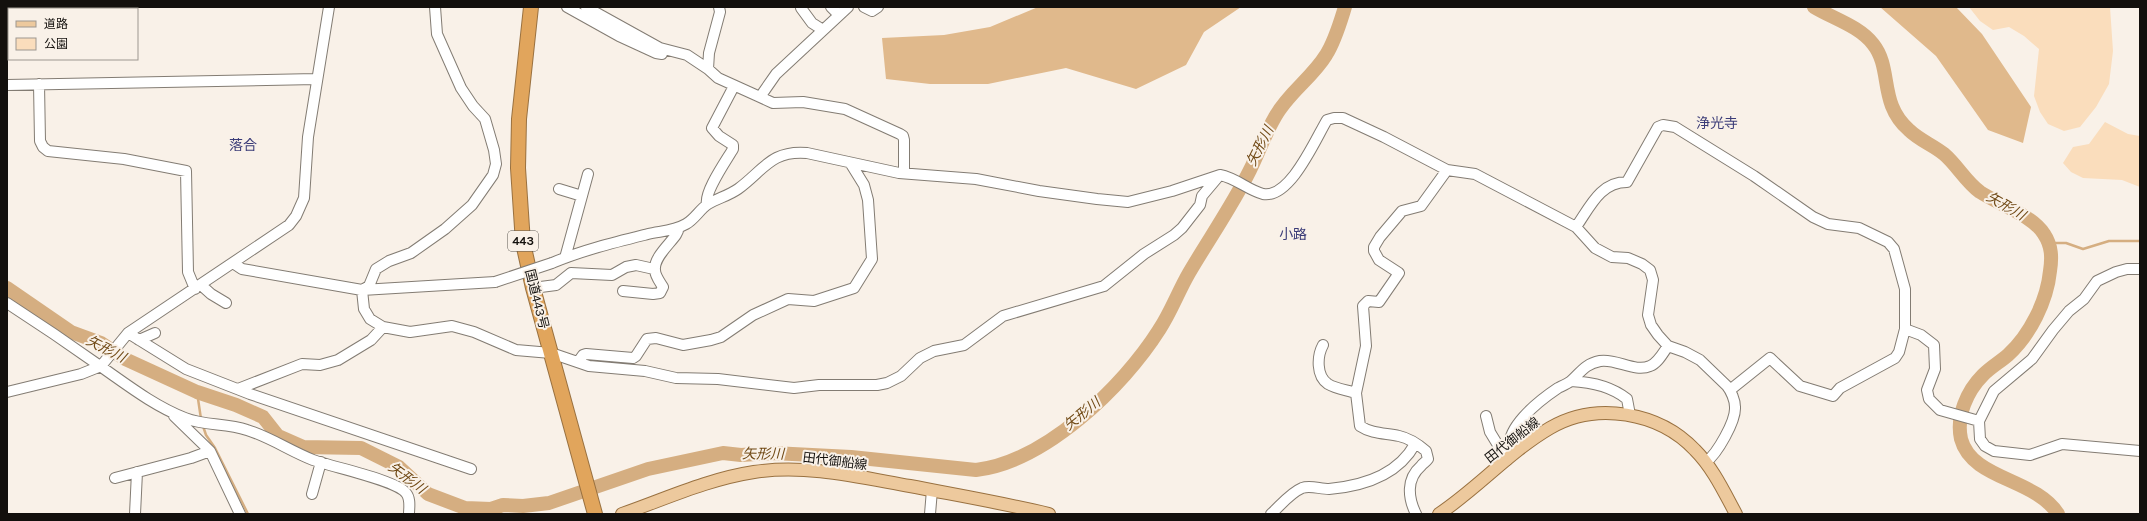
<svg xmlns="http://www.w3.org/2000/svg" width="2147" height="521" font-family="Karla,'Noto Sans JP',sans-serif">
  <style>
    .green { fill: #faddbc }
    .forest { fill: #e0b98c }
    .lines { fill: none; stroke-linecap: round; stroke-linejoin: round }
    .stream { stroke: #d5ae81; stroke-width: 2.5 }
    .river { stroke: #d5ae81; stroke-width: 14 }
    .minor-casing { stroke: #837c73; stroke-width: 12 }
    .major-casing { stroke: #997140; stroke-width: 14 }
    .highway-casing { stroke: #997140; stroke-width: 16 }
    .minor { stroke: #fff; stroke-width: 10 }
    .major { stroke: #edc99d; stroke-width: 12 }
    .highway { stroke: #e1a55c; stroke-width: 14 }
    .minor-bridge-casing { stroke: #837c73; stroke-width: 12; stroke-linecap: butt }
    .minor-bridge { stroke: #fff; stroke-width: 10 }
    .labels { text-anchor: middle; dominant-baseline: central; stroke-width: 4; stroke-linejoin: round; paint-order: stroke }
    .shield { fill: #f9f1e8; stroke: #58544f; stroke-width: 1 }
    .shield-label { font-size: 12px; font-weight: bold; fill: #13100d }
    .street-label { font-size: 13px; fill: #13100d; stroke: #f9f1e8 }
    .neighbourhood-label { font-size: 14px; fill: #3a3b77; stroke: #f9f1e8 }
    .water-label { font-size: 14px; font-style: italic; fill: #704915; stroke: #f9f1e8 }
  </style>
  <rect width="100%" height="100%" fill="#f9f1e8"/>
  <path class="green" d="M1969,7H2110L2113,51L2109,84L2096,107L2080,127L2064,131L2048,124L2040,112L2034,96L2039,49L2024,36L2009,27L1993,30L1980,21Z
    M2105,122L2128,134L2140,136V187L2122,180L2083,178L2071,172L2063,163L2073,147L2089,144Z"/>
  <path class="forest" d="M1038,7H1241L1204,32L1186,65L1136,89L1066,68L988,84H930L886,79L882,38L944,35L990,27Z
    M1880,7H1956L1982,34L2031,107L2023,143L1988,130L1936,56Z"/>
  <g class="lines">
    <path class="stream" d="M2050,243H2066L2083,249L2109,241H2140
      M197,392L201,419
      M203,426L206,435L215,448L248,514"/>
    <path class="river" d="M1814,7C1834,19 1859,26 1873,44C1893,69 1878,103 1909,130C1919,140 1933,145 1944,154C1957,165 1966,182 1980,192C2000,205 2032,215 2044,234C2052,246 2052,258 2050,271C2047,301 2030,335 2008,355C2000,362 1991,367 1983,375C1967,391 1956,416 1961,439C1972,480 2035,478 2058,514
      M7,288L71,332L101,343L125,359L197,392L236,405L263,417L278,436L303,447L361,448L399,467L428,494L465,508L491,509L503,505L523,506L549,503L648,469L723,453L741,455L773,453L851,457L976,470C1045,462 1123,387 1159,330C1171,312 1178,292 1189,273C1209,239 1232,206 1250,170C1259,152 1265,134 1275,117C1288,93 1312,78 1326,55C1335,41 1340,23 1345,7"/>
    <g class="minor-casing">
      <path id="minor" d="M567,7L619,36L656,53L662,54
        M586,7L660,48L687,55L708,69L718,78L760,97L776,74L848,7
        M831,7L839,15
        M864,7L872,11L878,7
        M801,8L812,23L823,30
        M708,69L709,53L720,12L719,7
        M39,84L40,141L43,147L48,151L124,159L186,171L188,272L195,289
        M7,85L316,79
        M760,97L773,103L803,102L845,109L900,134L903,136L904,140V173
        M559,189L582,196
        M707,204C704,192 726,161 733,149V145L719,136L712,128L734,86
        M1576,227C1590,207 1600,182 1627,182L1658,127L1663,125L1675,127L1754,176L1813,217L1828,224L1859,228L1888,242L1894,249L1905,289V329L1899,352L1895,358L1840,388L1833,396L1800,386L1770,358L1730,390
        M565,258L588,174
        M233,263L242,269L362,290L495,282
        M552,263C583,250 616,242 648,234C661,231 674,231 686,224C695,219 700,209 708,204C718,198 728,196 738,189C764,170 771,150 807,153L899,173L976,179L1039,191L1097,199L1128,202L1172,191L1220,175C1236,178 1248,190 1263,194C1290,199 1315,140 1327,120L1334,118H1343L1384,137L1447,170L1475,174L1576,227L1595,248L1612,257L1628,258L1642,264L1650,270L1653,280L1648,315L1651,325L1658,335L1668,346L1685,352L1700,360L1727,386C1731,391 1735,400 1735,407C1736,421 1717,454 1706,462
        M2140,269H2127L2116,272L2097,281L2084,299L2069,311L2053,330L2032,359L1994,391L1979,421L1980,439L1985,446L1994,451L2030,455L2062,444L2140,451
        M201,285L211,294L226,303
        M533,288L556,285L571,273L612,275L626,267L636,265L654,269
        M362,290L364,309L370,319L383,327L410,332L452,326L474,332L516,350L551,353L589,366L645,371L676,378L718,379L794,388L819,385H877L887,383L901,376L920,358L934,351L964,345L1003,316L1104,286L1144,254L1174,235L1182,228L1200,205L1202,196L1218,177
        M362,290L369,286L376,269L389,261L411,253L445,229L472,205L493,175L496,164L494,150L485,119L473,106L461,88L437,34L435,7
        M623,291L653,294L660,293L663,287C660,282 655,276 655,270C653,254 681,236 678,228
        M7,303C38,323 69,344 100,366C126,384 154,406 185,418C205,426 226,423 247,430C270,437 290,451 313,460C332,467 396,480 406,493C411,499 409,508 409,514
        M1905,329L1921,335L1934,345L1935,369L1927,390L1929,399L1940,410L1979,421
        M128,333L186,369L250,394L471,469
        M139,340L155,333
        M1323,345C1317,356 1316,376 1328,384C1336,389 1347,390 1356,393
        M578,362L583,355L586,354L633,358L636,356L647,339L656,338L683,345L711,340L721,337L753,315L788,299L814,301L854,288L872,259L868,200L864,185L851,164
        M1571,381C1591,382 1611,386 1627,399L1630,415
        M238,389L302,364L320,365L338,360L371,340L383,327
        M7,392L81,374L101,366L128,333L289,225L296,216L304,198L308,137L329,7
        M174,416L210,451L240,514
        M1486,416L1490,432L1507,460
        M1512,455C1499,431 1540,400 1558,388C1562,386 1567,384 1571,381C1581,372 1585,364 1600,361C1616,358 1635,373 1650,366C1658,363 1663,353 1668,346
        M115,478L191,458L210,451
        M312,494L321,462
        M135,514L137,472
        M930,514L932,490
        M1271,514C1280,506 1290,493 1302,488C1310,485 1320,489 1329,489C1363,486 1398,475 1415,444
        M1416,514C1408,498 1406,479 1421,466C1423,463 1426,462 1428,459L1426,451C1419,445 1408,438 1399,436C1385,433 1372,434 1360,426L1356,393L1366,346L1363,306L1368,301L1379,302L1399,273L1379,260L1374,251V247L1380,237L1402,211L1421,206L1447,170"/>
    </g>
    <g class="major-casing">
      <path id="major" d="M622,514C665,499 708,479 754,472C806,464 859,477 910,486C956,495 1003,503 1049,514
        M1439,514C1478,488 1509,452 1550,428C1596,401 1659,412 1695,450C1713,468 1724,492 1736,514"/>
    </g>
    <g class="highway-casing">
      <path id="highway" d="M531,7L519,119L518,168L523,243L533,288L595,514"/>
    </g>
    <use href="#minor" class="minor"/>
    <use href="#major" class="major"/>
    <use href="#highway" class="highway"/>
    <g class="minor-bridge-casing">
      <path id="minor-bridge" d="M495,282L552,263"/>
    </g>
    <use href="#minor-bridge" class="minor-bridge"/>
  </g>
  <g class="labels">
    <rect class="shield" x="508" y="231" width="30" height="20" rx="3"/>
    <g class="shield-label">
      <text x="523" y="241">443</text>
    </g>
    <g class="street-label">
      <text transform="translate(537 299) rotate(76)">国道443号</text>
      <text transform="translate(1512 440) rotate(-38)">田代御船線</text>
      <text transform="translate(835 461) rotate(7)">田代御船線</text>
    </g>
    <g class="neighbourhood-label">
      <text x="1717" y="123">浄光寺</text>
      <text x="243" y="145">落合</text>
      <text x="1293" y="234">小路</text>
    </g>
    <g class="water-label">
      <text transform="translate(1260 146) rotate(-63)">矢形川</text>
      <text transform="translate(2006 206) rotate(30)">矢形川</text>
      <text transform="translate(106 349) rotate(27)">矢形川</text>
      <text transform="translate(1082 414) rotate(-39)">矢形川</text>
      <text transform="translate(763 454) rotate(1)">矢形川</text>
      <text transform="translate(407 478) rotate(37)">矢形川</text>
    </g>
  </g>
  <rect width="2147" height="521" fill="none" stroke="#13100d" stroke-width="16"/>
  <rect x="8" y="8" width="130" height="52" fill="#f9f1e8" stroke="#9d9790"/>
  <rect x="16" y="21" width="20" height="6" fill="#edc99d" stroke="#9d9790"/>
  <text x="44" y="28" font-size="12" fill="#13100d">道路</text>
  <rect x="16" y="38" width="20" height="12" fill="#faddbc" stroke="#9d9790"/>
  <text x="44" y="48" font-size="12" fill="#13100d">公園</text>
</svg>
